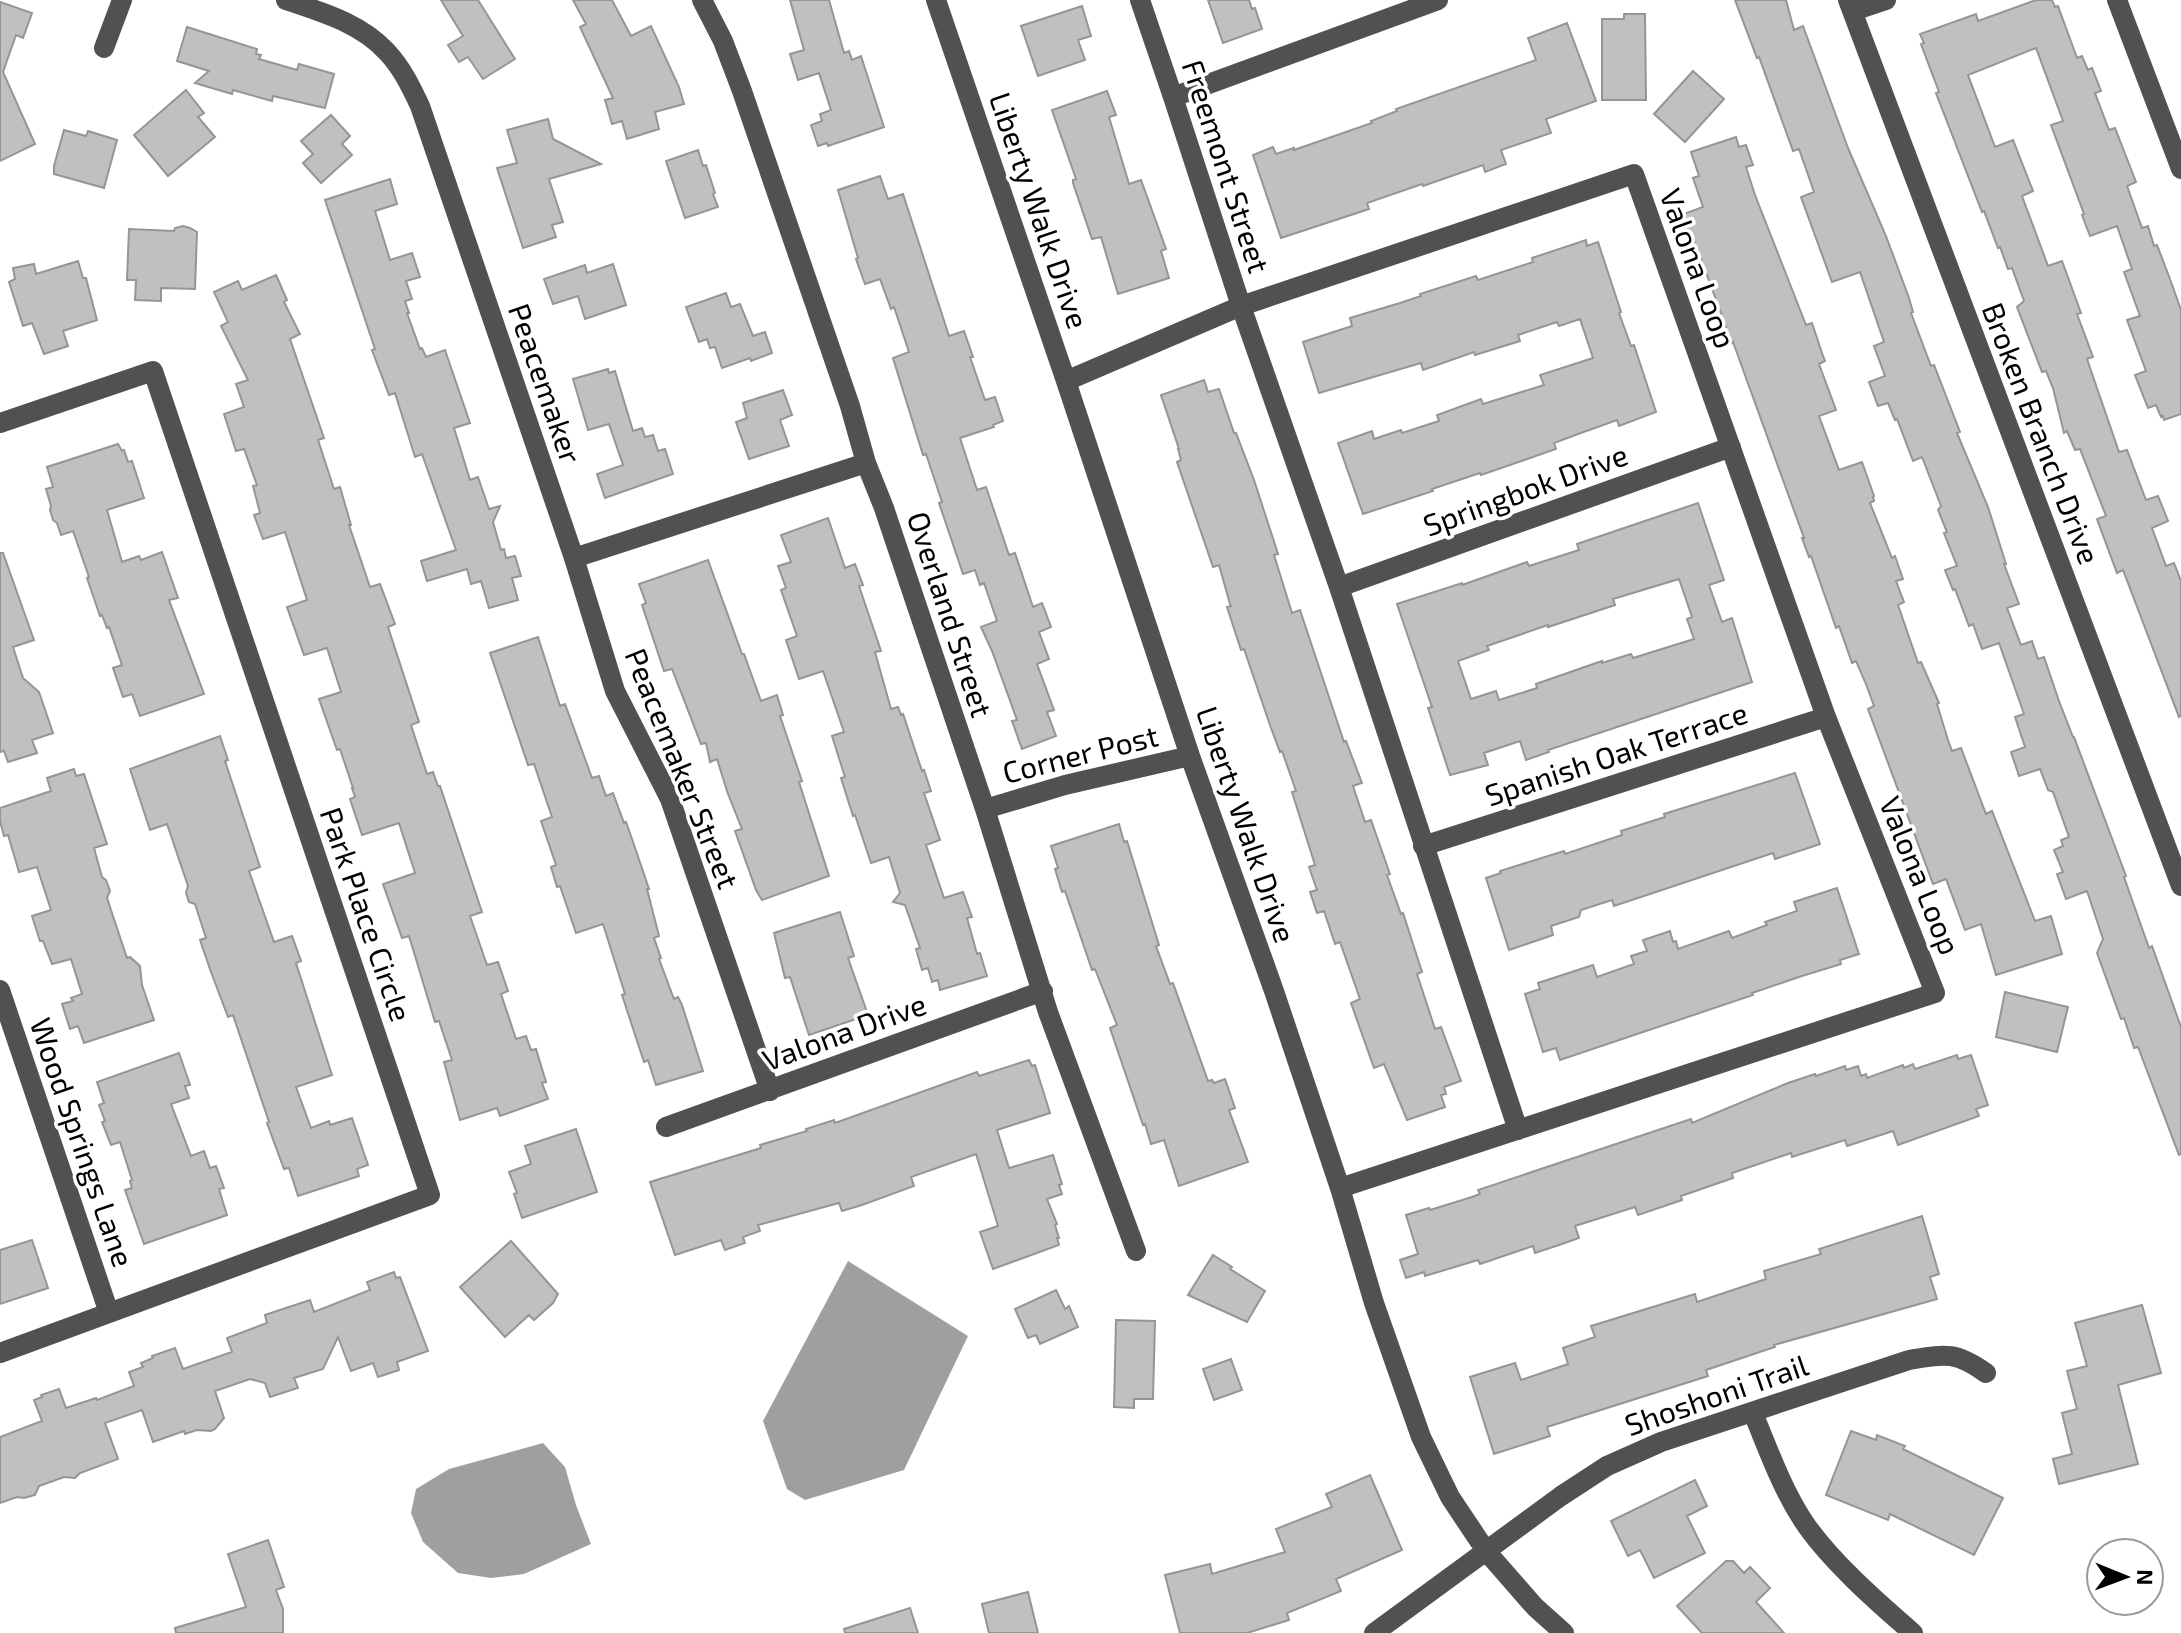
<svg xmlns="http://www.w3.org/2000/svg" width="2181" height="1633" font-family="'Exo 2',sans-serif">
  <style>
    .water { fill: #9f9f9f }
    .building { fill: #c0c0c0; stroke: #959595; stroke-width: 2; fill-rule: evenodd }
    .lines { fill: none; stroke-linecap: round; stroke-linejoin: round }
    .minor { stroke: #515151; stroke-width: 20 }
    .labels { text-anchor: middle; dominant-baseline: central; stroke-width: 7; stroke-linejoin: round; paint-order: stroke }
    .street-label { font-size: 30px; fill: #000; stroke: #fff }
  </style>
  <rect width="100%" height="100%" fill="#fff"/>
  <path class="water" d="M848,1261L968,1336L904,1470L805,1500L787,1489L763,1421Z
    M543,1443L565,1467L576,1505L591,1544L524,1574L491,1578L458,1573L423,1542L411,1513L416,1489L449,1469Z"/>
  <path class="building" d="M441,0H478L515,59L483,79L468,57L459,62L448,45L463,36Z
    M573,0H612L631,36L651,26L679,87L684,104L655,112L659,129L627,139L622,121L612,124L605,100L613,98L580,27L586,24Z
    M790,0H829L844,53L849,51L852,60L861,56L884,127L828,146L827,143L818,146L811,125L822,121L820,114L831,110L819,73L798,80L790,54L804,50Z
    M1208,0H1249L1252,9L1255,8L1262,29L1223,43Z
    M1735,0H1786L1794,30L1803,26L1848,148L1886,236L1909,298L1913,312L1911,313L1931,366L1934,365L1960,432L1957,433L1988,507L2006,564H2004L2019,604L2007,608L2021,645L2032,641L2038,659L2044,657L2059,701L2073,737H2074L2126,876L2124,877L2149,948L2152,946L2181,1027V1154L2179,1155L2138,1047L2134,1048L2124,1018L2121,1019L2097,953L2103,939L2087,891L2066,899L2057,874L2063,872L2054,850L2063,846L2061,840L2069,837L2053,792L2048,790L2040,769L2019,776L2011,752L2025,747L2015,717L2024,714L1999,643L1982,649L1973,624L1969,626L1955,589L1953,590L1945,570L1957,566L1944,533L1947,532L1938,510L1941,506L1922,457L1913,461L1897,419L1895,420L1888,403L1878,406L1869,382L1885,376L1874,346L1884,342L1860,272L1832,282L1801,197L1814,192L1799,149L1793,151L1759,57L1757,58Z
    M2036,0H2052L2055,7L2058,6L2077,58L2082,56L2088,70L2092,68L2101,91L2095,93L2109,130L2115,128L2136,182L2127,186L2142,228L2148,226L2154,246L2157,245L2170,279L2181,310V414L2164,420L2163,416L2161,417L2156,405L2148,408L2135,375L2146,371L2127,320L2140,316L2124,272L2132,269L2117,226L2090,236L2082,215L2084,214L2051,125L2063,121L2036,48L1968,75L1995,147L2013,140L2033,191L2022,196L2048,266L2062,261L2081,313L2077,314L2093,357L2087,359L2119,452L2127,450L2146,500L2158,496L2168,521L2152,528L2166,566L2174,563L2181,581V716L2179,717L2123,570L2117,573L2097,519L2106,516L2080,449L2075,450L2067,431L2064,433L2053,388L2046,371L2042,372L2017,307L2024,301L2012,268L2008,269L2000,247L1998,248L1984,211L1982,212L1936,93L1939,92L1921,44L1924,43L1920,34L1976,14L1978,21Z
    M0,2L32,13L23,38L16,35L3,72L35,144L0,161Z
    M1082,6L1091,36L1078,40L1085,60L1038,76L1021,26Z
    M1624,14H1645L1646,100H1602V19H1624Z
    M1567,23L1596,101L1546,119L1551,133L1501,150L1506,164L1485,172L1483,165L1423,186L1422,184L1367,203L1369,209L1281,238L1253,155L1273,147L1276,154L1294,148V150L1372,123L1371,121L1397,111L1396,109L1536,60L1528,38Z
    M187,27L257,49L256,54L261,55L259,59L297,70L299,64L334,74L325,108L273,96L272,101L233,90L232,94L195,83L209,71L177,61Z
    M1693,71L1724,99L1685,142L1654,114Z
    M186,90L204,113L198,117L215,137L168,176L134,135Z
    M1107,91L1116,115L1109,117L1129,184L1141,180L1166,249L1161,251L1169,278L1118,294L1101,237L1092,239L1073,183V180L1076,179L1052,110Z
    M331,115L350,136L342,144L352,155L321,183L303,163L313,154L301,141Z
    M548,119L553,139L601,164L549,179L563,222L552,225L556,237L523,248L497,168L517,163L507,130Z
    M64,130L86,136L88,131L117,140L104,188L54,174V166Z
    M1736,137L1739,147L1746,145L1753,165L1746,167L1755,195L1806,325L1812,323L1822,353L1825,361L1819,364L1836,410L1819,416L1839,470L1862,462L1874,496L1873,497L1874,501L1870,503L1892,558L1895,556L1903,579L1896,581L1904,602L1898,605L1918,663L1921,662L1939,703L1937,704L1948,740L1952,751L1961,748L1986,814L1992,811L2035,921L2051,916L2062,954L1996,975L1981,924L1965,930L1946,879L1933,884L1868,709L1874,706L1866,684L1856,661L1852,663L1839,626L1836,628L1811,556L1809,557L1802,538H1804L1733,342L1732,343L1691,232L1688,233L1681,215L1703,207L1693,178L1699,176L1691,152Z
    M698,150L703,166L706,165L715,193L713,194L718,207L685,218L666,161Z
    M880,176L888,199L903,194L949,336L964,331L973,357H970L985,400L995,397L1003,421L993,425L994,427L960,438L977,490L986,487L1009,555L1015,553L1033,607L1042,603L1051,627L1039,632L1049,659L1037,664L1054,710L1047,712L1056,736L1022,749L1012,721L1017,720L992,651L981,627L997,621L984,583L980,585L975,570L963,574L939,503L942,502L926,454L923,455L893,358L909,352L894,307L891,309L880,279L865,284L856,259L858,258L838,190Z
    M390,179L397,204L375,211L390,260L412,253L420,277L406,281L412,299L405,301L409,313H407L420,349L422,348L426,357L445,350L470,423L454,428L470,480L478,477L489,509L500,506L493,522L501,550L504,549L506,558L515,556L521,576L512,578L518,600L489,608L481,581L471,584L467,569L427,581L421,561L456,550L422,454L415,457L395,393L389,395L372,350L375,349L325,200Z
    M183,226L190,228L197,232L195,289L161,288V301L135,300L136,280H127L129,229L174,231L175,228Z
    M1586,240L1587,246L1598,242L1621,312L1619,313L1631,346L1634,345L1656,412L1619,426L1617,420L1578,434L1554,443L1556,449L1481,475L1480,473L1432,489L1433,491L1363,514L1338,443L1372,431L1374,439L1401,430L1402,433L1439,421L1437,415L1481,399L1483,404L1544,385L1540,375L1593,358L1580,319L1559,326L1557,322L1518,335L1520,341L1475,355L1474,352L1423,370L1421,363L1319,393L1303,342L1352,326L1350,318L1400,303L1421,296L1420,294L1476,276L1478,280L1533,262L1532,258Z
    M78,261L83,278H86L97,320L63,331L68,346L44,354L32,323L23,326L9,282L15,279L13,268L34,264L36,274Z
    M613,264L626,305L585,319L578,296L553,304L544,279L585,265L587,273Z
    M276,275L287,300L284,302L300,334L290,339L324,438L318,440L334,489L340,487L351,525H349L370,587L380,584L395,624L388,627L419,722L411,725L427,774L433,772L438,786H440L482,912L470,916L487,965L498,962L508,991L501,994L516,1039L526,1036L531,1050L536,1049L546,1082L542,1083L548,1099L500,1116L497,1108L460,1120L444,1062L452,1060L439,1021L435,1022L409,936L402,938L383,884L415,873L406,845L399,823L362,835L350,799L355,797L352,788H353L340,749L337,750L319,699L341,692L327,648L304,655L287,607L307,600L285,532L263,539L254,515L260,513L253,486L257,485L244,449L236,451L224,414L244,407L236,384L248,380L221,326L228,322L214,292L238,281L242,290Z
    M726,293L731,307L740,304L753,336L765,332L772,353L751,361L750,358L722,368L715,347L710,348L707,339L699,342L686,307Z
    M608,369L609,373L615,371L633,431L642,428L645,437L653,435L658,451L665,449L673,474L605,498L597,474L623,465L609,424L588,430L573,379Z
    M1204,380L1208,392L1219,389L1234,433H1236L1254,480L1278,554L1274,555L1292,613L1300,610L1344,742L1346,741L1362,783L1353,786L1365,822L1371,820L1390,874L1387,875L1401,914L1403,913L1422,972L1417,974L1435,1029L1441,1027L1461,1081L1444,1087L1446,1094L1441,1095L1445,1107L1407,1120L1384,1064L1374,1068L1351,1003L1360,999L1340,942L1335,944L1324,911L1317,913L1310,892L1317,890L1309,867L1315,865L1292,792L1296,791L1282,751L1280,752L1271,728L1244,649L1241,650L1227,607L1231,606L1230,604L1219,565L1213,567L1177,462L1181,460L1178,449H1179L1161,395Z
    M783,390L792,415L780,420L789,446L749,459L736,422L747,418L743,403Z
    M118,444L122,451L124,450L128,462L132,461L144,498L107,510L122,562L139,556L141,560L162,552L178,598L169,600L204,694L140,716L132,694L123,697L113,668L122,665L109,627L107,628L102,615L100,616L87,578L89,577L73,531L61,535L57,523L53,520L50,510L51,506L46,489L53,487L47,467Z
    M1698,503L1724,580L1709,585L1722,622L1732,618L1752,682L1548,750L1549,752L1526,760L1520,741L1484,753L1488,765L1450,775L1428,708L1432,707L1397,604L1462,583V585L1527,562L1529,566L1579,550L1577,544ZM1679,579L1692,617L1687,619L1694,639L1633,658L1631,654L1602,663V661L1536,684L1537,688L1499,700L1496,691L1471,699L1458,661L1489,650L1487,646L1548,625V627L1615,605L1613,599Z
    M828,518L845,568L855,564L863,585L859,586L881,651L875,652L891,709L898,707L901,715L903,714L922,771L924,770L931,791L924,793L940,840L926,845L944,898L963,892L972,917L967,918L977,954L980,953L987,976L940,990L938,980L932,982L928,968L922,970L916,949L920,948L905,905L893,902L900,893L889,857L871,863L855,815L853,816L841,778L845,777L832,736L844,732L823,671L799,679L786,640L797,636L781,590L786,588L778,566L791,562L781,535Z
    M0,553H3L34,640L13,647L23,678L39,692L53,733L32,740L37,753L8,762L4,751L0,752Z
    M708,560L742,654H744L761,701L777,695L783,715L780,716L802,781L799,782L829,876L762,900L756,890L735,831L742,829L728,794L717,759L710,762L706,743L701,744L672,669L664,671L642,605L646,603L639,584Z
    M538,637L560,706L565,704L592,778L599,776L606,796L613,793L624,823L626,822L632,839L649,889H647L659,936L654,938L661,958L659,959L674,999L678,997L682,1005L703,1071L656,1085L648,1060L644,1062L622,995L625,994L603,924L576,933L560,886L557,887L551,867L556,865L541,821L552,817L534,764L528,765L490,653Z
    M220,736L228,760L225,761L260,867L249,871L274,942L292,936L301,961L296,963L332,1075L296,1087L311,1128L329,1121L330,1125L352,1118L368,1165L357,1169L359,1176L298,1196L289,1168L284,1169L267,1123L269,1122L233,1015L228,1017L211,972L200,940L206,938L195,904L189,902L186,893L188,886L167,824L150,830L130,769Z
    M74,769L76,776L84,774L107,844L94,848L102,877L106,880L110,891L107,898L127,958L130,957L140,966L142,985L154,1020L84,1043L78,1026L70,1029L62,1004L73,1001L71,998L82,994L71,959L52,964L43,941H40L32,916L51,910L37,867L19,872L8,835L4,836L0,821V808L51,791L47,778Z
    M1795,773L1820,844L1775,859L1773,853L1614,906L1612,900L1581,910L1579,917L1551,926L1553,935L1509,950L1486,878L1501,873L1500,871L1564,851L1565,854L1622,835L1621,831L1665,817L1664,814Z
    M1119,824L1124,842L1127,841L1159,945L1156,946L1170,984L1173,983L1208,1081L1212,1080L1214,1083L1225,1079L1235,1108L1229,1110L1248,1162L1179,1186L1164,1140L1151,1144L1145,1124L1143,1125L1110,1028L1117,1025L1095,969L1092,970L1065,891L1062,892L1055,869L1058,868L1051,846Z
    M1837,888L1859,954L1840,960L1841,964L1802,976L1752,993L1753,995L1560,1060L1556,1048L1543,1052L1525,994L1540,989L1538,983L1593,965L1597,977L1634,964L1631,956L1647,951L1643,940L1670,931L1673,942L1676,941L1678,949L1729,931L1732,938L1767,925L1765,922L1797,911L1794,902Z
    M840,912L854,956L848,958L868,1015L809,1035L790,977L785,978L774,933Z
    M2005,992L2068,1007L2057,1052L1996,1037Z
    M179,1053L190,1085L185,1086L189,1098L171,1104L191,1156L204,1151L210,1168L216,1166L224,1188L219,1189L227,1215L144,1244L125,1190L132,1188L130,1181L132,1180L120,1142L111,1145L102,1122L105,1121L99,1105L104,1103L97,1082Z
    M1957,1055L1958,1059L1971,1055L1988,1105L1976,1109L1979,1116L1898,1145L1893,1131L1847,1146L1845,1140L1792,1157L1791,1153L1732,1173L1733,1178L1681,1196L1682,1200L1638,1215L1635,1207L1575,1226L1579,1238L1562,1244L1535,1253L1533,1246L1480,1264L1478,1260L1425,1276L1424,1272L1406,1278L1400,1260L1418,1254L1406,1215L1429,1208L1430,1210L1472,1197L1480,1194L1478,1190L1691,1119L1692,1123L1788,1083L1815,1074L1816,1076L1845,1066L1846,1070L1858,1066L1861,1076L1866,1074L1867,1078L1903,1065L1904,1068L1913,1064L1915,1069Z
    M1029,1060L1032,1066L1035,1065L1050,1113L997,1130L1009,1168L1053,1155L1062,1184L1059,1185L1062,1194L1047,1199L1057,1224L1055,1225L1059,1238H1057L1059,1245L993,1269L980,1232L998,1226L976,1154L911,1177L914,1186L862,1205L842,1211L839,1203L758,1225L760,1231L743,1237L745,1243L725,1250L721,1240L675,1255L650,1182L761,1148L760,1145L807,1131L806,1129L834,1120L835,1123L977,1072L979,1076Z
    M576,1129L597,1192L522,1218L514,1194L517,1193L509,1172L531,1164L525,1146Z
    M1922,1216L1939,1274L1930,1277L1937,1299L1774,1345L1775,1347L1706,1370L1708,1376L1547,1427L1550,1436L1494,1454L1470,1377L1515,1363L1521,1380L1568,1364L1563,1348L1595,1337L1591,1326L1695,1294L1697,1302L1766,1279L1764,1271L1821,1254L1819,1249Z
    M32,1240L48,1288L0,1304V1250Z
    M511,1241L558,1294L553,1303L534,1320L529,1315L505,1337L460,1287Z
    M1213,1255L1232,1267L1230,1269L1265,1291L1247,1322L1188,1295Z
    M394,1272L396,1278L400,1277L428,1351L397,1362L399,1370L378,1377L373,1363L351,1371L338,1337L323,1369L294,1378L298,1388L270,1397L265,1383L250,1379L215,1391L224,1418L215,1429L211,1431L197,1430L185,1434L184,1431L153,1442L142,1410L105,1423L118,1459L80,1473L75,1478L64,1477L39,1486L35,1495L24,1498L17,1497L0,1503V1437L42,1421L34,1400L42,1397L41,1395L59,1389L66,1408L96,1398L97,1400L134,1386L129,1372L143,1367L141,1363L153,1358L152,1356L175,1348L183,1369L232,1352L227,1338L267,1323L265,1315L310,1300L314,1312L370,1290L367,1282Z
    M1056,1290L1065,1309L1069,1306L1078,1327L1040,1344L1036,1335L1028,1338L1015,1309Z
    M2142,1305L2161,1373L2118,1385L2138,1464L2059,1484L2053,1459L2072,1454L2062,1413L2077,1409L2067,1371L2087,1366L2075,1323Z
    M1116,1320L1155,1321L1153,1399H1134V1408L1114,1407Z
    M1231,1359L1242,1390L1214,1400L1203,1369Z
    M1851,1431L1876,1440L1877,1435L1905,1446L1903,1449L2003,1498L1974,1555L1890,1514L1888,1520L1826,1495Z
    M1370,1475L1402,1550L1336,1579L1341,1591L1287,1613L1289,1620L1247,1633H1180L1165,1575L1210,1564L1212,1574L1285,1552L1276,1529L1332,1507L1326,1494Z
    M1695,1480L1707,1506L1687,1516L1705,1553L1654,1578L1640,1550L1628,1556L1611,1521Z
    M268,1540L284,1587L276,1590L283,1609V1633H176L175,1628L246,1607L228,1554Z
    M1726,1561H1733L1744,1573L1750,1567L1770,1588L1756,1602L1784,1633H1702L1677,1606Z
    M1028,1592L1038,1633H989L982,1604Z
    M910,1608L918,1633H845L844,1629Z"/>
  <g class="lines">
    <path class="minor" d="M286,0C321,12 361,23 387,52C402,68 411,87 420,106L574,558L866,463
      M702,0L723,41L742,91L850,406L866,463L884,508L985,809L1048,1012L1136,1251
      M936,0L1066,381L1190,756L1274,991L1340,1188L1374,1303L1421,1437L1450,1497L1486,1551L1535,1607L1564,1633
      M1848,0L2181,886
      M2117,0L2181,169
      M1853,11L1886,0
      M104,48L122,0
      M1173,97L1438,0
      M1066,381L1241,306L1173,97L1140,0
      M0,423L153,371L430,1195L0,1353
      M574,558L615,691L670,799L770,1091
      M1339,587L1731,447
      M985,809L1065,785L1190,756
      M1423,846L1826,717
      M0,990L109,1313
      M666,1127L1043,991
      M1340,1188L1935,993L1826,717L1634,174L1241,306L1339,587L1518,1130
      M1753,1413C1768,1449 1781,1486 1802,1519C1827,1558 1877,1602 1913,1633
      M1374,1633L1561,1496L1607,1466L1661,1442L1909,1360C1945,1354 1955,1351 1986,1373"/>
  </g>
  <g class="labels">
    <g class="street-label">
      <text transform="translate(1227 166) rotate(72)">Freemont Street</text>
      <text transform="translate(1040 210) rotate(71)">Liberty Walk Drive</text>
      <text transform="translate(1699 268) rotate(70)">Valona Loop</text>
      <text transform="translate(546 383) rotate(71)">Peacemaker</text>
      <text transform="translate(2042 433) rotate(69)">Broken Branch Drive</text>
      <text transform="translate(1525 489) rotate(-20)">Springbok Drive</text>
      <text transform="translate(951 614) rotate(72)">Overland Street</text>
      <text transform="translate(1080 753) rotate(-14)">Corner Post</text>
      <text transform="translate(1616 753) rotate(-18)">Spanish Oak Terrace</text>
      <text transform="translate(683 768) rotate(68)">Peacemaker Street</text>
      <text transform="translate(1247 824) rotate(71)">Liberty Walk Drive</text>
      <text transform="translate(1921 875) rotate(68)">Valona Loop</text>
      <text transform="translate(367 914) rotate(71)">Park Place Circle</text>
      <text transform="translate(844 1031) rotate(-20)">Valona Drive</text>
      <text transform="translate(83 1142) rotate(71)">Wood Springs Lane</text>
      <text transform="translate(1716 1394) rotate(-19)">Shoshoni Trail</text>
    </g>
  </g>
  <g transform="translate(2125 1577) rotate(91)"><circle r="38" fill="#ffffff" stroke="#999999" stroke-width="2"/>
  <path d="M0-6L14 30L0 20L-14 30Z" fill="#000000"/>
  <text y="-12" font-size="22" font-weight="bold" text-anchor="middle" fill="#000000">N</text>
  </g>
</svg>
